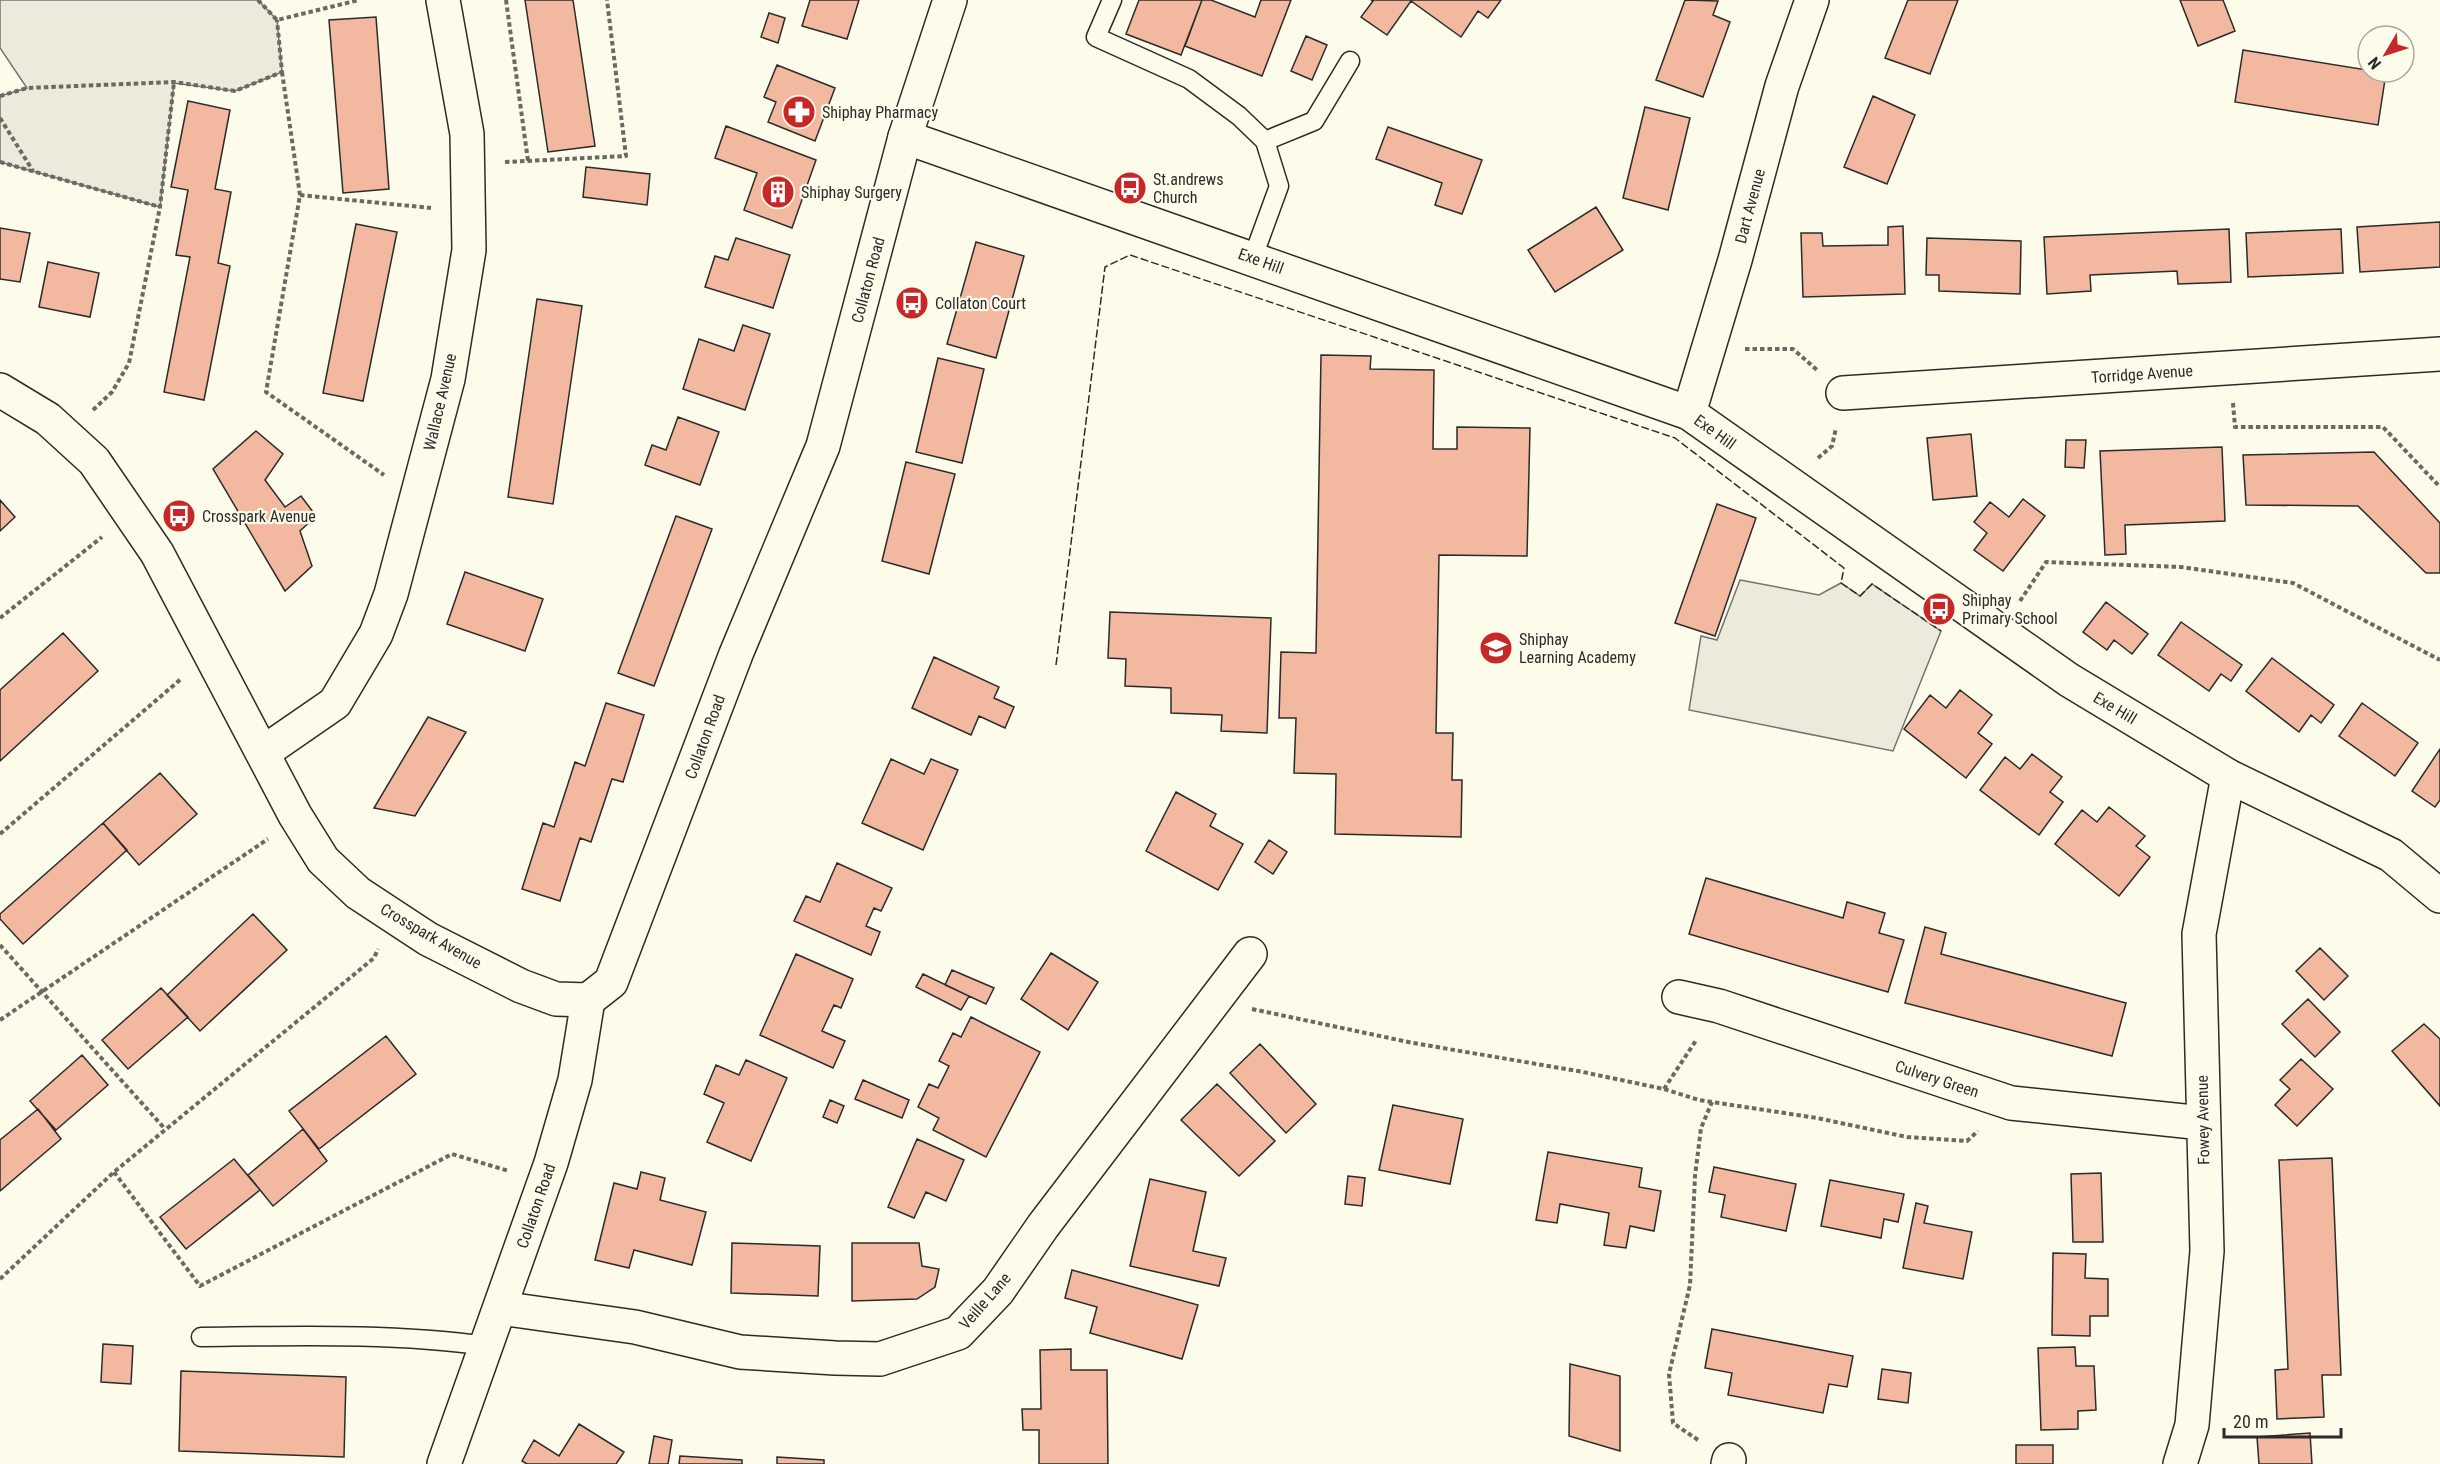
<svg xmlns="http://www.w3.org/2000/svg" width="2440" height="1464" font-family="'Roboto Condensed',sans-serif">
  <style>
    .green { fill: #ecebdb; stroke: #74746e; stroke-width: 1.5 }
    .parking { fill: #eceadb; stroke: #74746e; stroke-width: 1.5 }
    .building { fill: #f2b8a0; stroke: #2b2b2b; stroke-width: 1.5 }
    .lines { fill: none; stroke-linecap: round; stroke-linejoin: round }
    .lane-casing { stroke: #2b2b2b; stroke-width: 21 }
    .street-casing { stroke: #2b2b2b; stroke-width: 36 }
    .secondary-casing { stroke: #2b2b2b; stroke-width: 36 }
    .path { stroke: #6a6964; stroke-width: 4; stroke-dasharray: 4.5 3; stroke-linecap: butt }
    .lane { stroke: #fdfbea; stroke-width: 18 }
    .street { stroke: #fdfbea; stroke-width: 33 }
    .secondary { stroke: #fdfbea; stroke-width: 33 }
    .fence { stroke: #2b2b2b; stroke-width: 1.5; stroke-dasharray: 8 3; stroke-linecap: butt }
    .labels { text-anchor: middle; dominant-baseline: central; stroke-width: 4.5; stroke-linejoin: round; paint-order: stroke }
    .poi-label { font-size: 16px; fill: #2b2b2b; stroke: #fdfbea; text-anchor: start }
    .street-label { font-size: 16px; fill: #2b2b2b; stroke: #fdfbea }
  </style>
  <rect width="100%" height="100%" fill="#fdfbea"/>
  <path class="green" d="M0,0H258L277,20L282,72L235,91L174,83L160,207L0,162V96L27,88L0,48Z"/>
  <path class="parking" d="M1740,580L1819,595L1841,583L1860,596L1872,584L1941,631L1893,751L1689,710L1701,636L1717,640Z"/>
  <path class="building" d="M525,0H573L595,146L548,152Z
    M810,0H859L847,39L802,26Z
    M1139,0H1202L1181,55L1126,34Z
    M1202,0H1211L1255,17L1261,0H1291L1262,76L1185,46Z
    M1371,0H1501L1488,18L1478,11L1461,37L1411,1L1387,35L1361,17L1373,1Z
    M1685,0L1718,1L1713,15L1730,22L1703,97L1656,80Z
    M1908,0H1958L1930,74L1885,58Z
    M2180,0H2223L2235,31L2198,46Z
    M769,13L785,18L778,43L761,37Z
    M376,17L389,189L343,193L329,20Z
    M1306,36L1327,45L1312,80L1291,71Z
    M2243,50L2386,73L2378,125L2235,102Z
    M777,65L835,88L815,141L768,122L776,102L764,97Z
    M1873,96L1915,115L1887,184L1844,167Z
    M188,101L230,110L215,189L231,192L218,263L230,266L204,400L164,392L190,257L176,255L188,190L171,187Z
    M1645,107L1690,118L1668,210L1623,198Z
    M726,126L816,160L792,228L744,210L757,173L715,158Z
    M1388,127L1482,160L1462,214L1435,205L1442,183L1376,159Z
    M586,167L650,174L647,205L583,197Z
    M1596,207L1623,250L1555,292L1528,250Z
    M2440,222V267L2360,272L2357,227Z
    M356,224L397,232L363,401L323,393Z
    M1903,226L1905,294L1803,297L1801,233H1822L1823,246L1888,245V227Z
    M0,228L30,233L20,282L0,279Z
    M2229,229L2231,282L2178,284L2177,271L2090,275L2091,291L2047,294L2044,237Z
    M2341,229L2343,273L2248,277L2246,233Z
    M736,238L790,255L773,308L705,287L715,256L728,260Z
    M1927,238L2021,241L2020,294L1939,291V275H1926Z
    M976,242L1024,256L996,358L947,344Z
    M48,262L99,273L90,317L39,307Z
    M537,299L582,306L553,504L508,497Z
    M743,325L770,334L745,410L683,389L699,339L734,351Z
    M1321,355L1371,356L1370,369L1434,370L1433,449H1457V427L1530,428L1527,556L1439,555L1436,733H1453L1452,780H1462L1461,837L1335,834L1336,774L1294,773L1296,718H1279L1281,652L1316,653Z
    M938,358L984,369L962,463L916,452Z
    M678,417L719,432L700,485L645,465L652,445L666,450Z
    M256,431L283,454L265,480L285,507L301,496L316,516L300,531L312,566L285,591L213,469Z
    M1971,434L1977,496L1933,500L1927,438Z
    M2066,440H2086L2084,468L2065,467Z
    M2222,447L2225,521L2125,525L2126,554L2105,555L2100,451Z
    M2374,452L2440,523V573H2426L2358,506L2246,505L2243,455Z
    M906,462L955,474L929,574L882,561Z
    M2023,499L2045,516L2003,571L1974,550L1987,533L1974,522L1990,502L2009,517Z
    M0,500L15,517L0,531Z
    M1717,504L1756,518L1715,636L1675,623Z
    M676,516L712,529L654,686L618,673Z
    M465,572L543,599L525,651L447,624Z
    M2106,602L2148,634L2132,654L2114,640L2107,650L2083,632Z
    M1110,612L1271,618L1267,733L1221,731L1222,715L1171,713V688L1125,686L1126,659L1108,658Z
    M2181,622L2242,665L2231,681L2221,674L2209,691L2158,655Z
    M63,633L98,671L0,761V690Z
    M934,657L999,687L994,698L1014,707L1005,728L979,716L971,735L912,708Z
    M2272,658L2334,705L2321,723L2311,715L2299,732L2246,691Z
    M1960,690L1992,715L1978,733L1992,744L1966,778L1904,729L1930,695L1946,708Z
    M606,703L644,715L623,782L612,779L591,842L580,838L560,901L522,889L543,823L554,827L575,762L585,766Z
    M2362,703L2418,743L2395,776L2339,736Z
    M428,717L466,732L415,816L374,808Z
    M2440,749V800L2435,807L2412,791Z
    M2032,754L2062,777L2050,792L2063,802L2039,835L1980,790L2005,757L2020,769Z
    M891,759L924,774L931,759L958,770L923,850L862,823Z
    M160,773L197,814L139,865L103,823Z
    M1176,792L1216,814L1210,826L1243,844L1218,890L1146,851Z
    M2109,807L2145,836L2136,846L2150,857L2119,896L2055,844L2082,810L2097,822Z
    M103,823L127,850L23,944L0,919V914Z
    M1269,840L1287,852L1273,874L1255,862Z
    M837,863L892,888L881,911L874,908L866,926L880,932L871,955L794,921L806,896L820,902Z
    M1706,878L1843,918L1847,902L1885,913L1879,933L1904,940L1888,992L1689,934Z
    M253,914L287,950L200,1031L167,995Z
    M1925,927L1946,933L1941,954L2126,1003L2112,1056L1905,1003Z
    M2320,948L2348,976L2324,1000L2296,971Z
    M1051,953L1098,982L1068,1030L1021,999Z
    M796,954L853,979L841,1008L834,1005L822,1031L845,1041L833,1068L760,1035Z
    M952,970L994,988L986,1004L945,985Z
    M923,974L969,996L961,1010L916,987Z
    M161,988L188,1017L128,1069L102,1040Z
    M2308,999L2340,1032L2315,1057L2282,1024Z
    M971,1017L1040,1052L986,1157L933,1130L939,1118L918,1107L929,1084L938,1088L949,1066L939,1061L953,1033L961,1037Z
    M2424,1024L2440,1039V1106L2392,1051Z
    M386,1036L416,1074L319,1149L289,1111Z
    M1260,1044L1316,1104L1286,1133L1230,1073Z
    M82,1055L108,1085L56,1130L30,1101Z
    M2301,1059L2333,1089L2297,1126L2275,1105L2290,1089L2280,1080Z
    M746,1060L787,1078L751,1161L707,1142L724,1103L704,1094L716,1065L739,1075Z
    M863,1080L909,1100L902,1118L855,1099Z
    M1217,1084L1275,1141L1239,1176L1181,1120Z
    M830,1100L844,1106L837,1123L823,1117Z
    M1393,1105L1463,1119L1450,1184L1379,1170Z
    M38,1109L61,1139L0,1191V1140Z
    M303,1129L327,1161L273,1206L248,1175Z
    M917,1139L964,1160L946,1201L926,1192L914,1218L888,1207Z
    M1548,1152L1642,1168L1639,1187L1661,1191L1654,1231L1630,1226L1626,1248L1604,1245L1609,1213L1560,1204L1557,1223L1536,1220Z
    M2332,1158L2341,1375H2322L2324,1417L2277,1419L2275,1370L2288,1369L2279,1160Z
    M234,1159L260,1190L186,1249L160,1217Z
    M1714,1167L1796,1184L1786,1231L1721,1217L1725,1195L1709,1192Z
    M641,1172L665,1178L660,1200L706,1212L692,1265L634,1250L629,1268L595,1260L614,1183L637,1189Z
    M2101,1173L2103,1242H2073L2071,1174Z
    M1348,1176L1365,1178L1362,1206L1345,1204Z
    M1150,1179L1206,1192L1193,1251L1226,1258L1219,1286L1130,1266Z
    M1830,1180L1904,1194L1898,1222L1884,1219L1881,1238L1821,1226Z
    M1916,1203L1928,1206L1924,1223L1972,1232L1963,1279L1903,1268Z
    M732,1243L820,1246L818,1296L731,1293Z
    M852,1243H919L922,1266L939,1269L935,1287L917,1299L852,1301Z
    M2053,1253L2086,1254L2085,1278L2108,1279V1316H2090V1336L2052,1335Z
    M1072,1270L1198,1305L1182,1359L1090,1333L1097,1307L1065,1298Z
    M1712,1329L1853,1356L1847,1387L1829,1384L1823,1413L1728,1395L1732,1373L1705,1368Z
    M103,1344L133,1346L131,1384L101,1382Z
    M2075,1347L2076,1366H2094L2096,1410L2078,1411V1429L2041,1430L2038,1348Z
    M1071,1349V1370H1107L1108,1464H1039V1430H1023L1022,1409H1041L1040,1350Z
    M1570,1364L1620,1376V1451L1569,1436Z
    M1882,1369L1911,1373L1908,1403L1878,1399Z
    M181,1371L346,1377L344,1457L179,1451Z
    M579,1424L624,1452L616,1464H527L522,1461L534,1440L559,1456Z
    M2310,1433L2312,1464H2259L2257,1437Z
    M654,1436L672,1440L668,1464H649Z
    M2016,1445H2053V1464H2016Z
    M680,1456L742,1460V1464H679Z
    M777,1457L824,1460V1464H777Z"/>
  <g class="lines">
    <g class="lane-casing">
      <path id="lane" d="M1112,0L1096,37L1189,79L1239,116L1265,141L1279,186L1253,257
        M1265,141L1314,121L1350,61
        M201,1337C297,1336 392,1333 487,1346"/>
    </g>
    <g class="street-casing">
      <path id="street" d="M0,390L48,419L94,461L157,553L295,815L323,860L358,893L428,939L521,986L556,999L588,1000
        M1843,393L2440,354
        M1689,413L1735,260L1782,86L1812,0
        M264,752L335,703L376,634L391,594L448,379L469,250L467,134L443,0
        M1679,997L1719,1006L2011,1103L2203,1123
        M500,1308L635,1327L740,1352L835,1358L880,1359L958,1333L998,1291L1043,1226L1250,954
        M444,1464L551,1163L575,1080L588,1000L611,982L736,654L823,446L905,137
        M1728,1464L1729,1460
        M2180,1464L2192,1425L2207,1251L2199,934L2228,776"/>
    </g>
    <g class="secondary-casing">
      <path id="secondary" d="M950,0L905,137L1689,413L2069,680L2228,776L2391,855L2440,896"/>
    </g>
    <path class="path" d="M258,0L277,20L359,0
      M506,0L528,161
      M282,72L300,195L266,392L384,475
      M0,96L27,88L174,82L235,91L282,72L277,20
      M0,118L33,171
      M0,162L160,207
      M505,162L626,156L607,0
      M300,195L431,208
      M1745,349H1793L1817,370
      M2233,403L2235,427H2383L2440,487
      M93,410L112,392L129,363L160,207L174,82
      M1818,458L1832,446L1836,428
      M2020,601L2046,562L2181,567L2293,583L2440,660
      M0,618L102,537
      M0,834L181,679
      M0,945L165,1129
      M1252,1009L1413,1043L1578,1071L1664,1089L1699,1100L1817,1118L1907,1137L1967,1141L1978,1131
      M0,1020L268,839
      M1664,1089L1697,1039
      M114,1172L200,1286L452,1154L509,1171
      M0,1279L114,1172L374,958L378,949
      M1698,1440L1673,1423L1669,1374L1690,1285L1695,1176L1701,1128L1712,1102"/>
    <use href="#lane" class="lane"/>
    <use href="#street" class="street"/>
    <use href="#secondary" class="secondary"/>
    <path class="fence" d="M1056,665L1105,267L1130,255L1675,438L1844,568L1841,583L1860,596L1872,584L1941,631"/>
  </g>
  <defs>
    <g id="pharmacy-disc" transform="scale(1.725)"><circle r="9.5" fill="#c62828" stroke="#fdfbea"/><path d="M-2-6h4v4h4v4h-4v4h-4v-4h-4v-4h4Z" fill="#fff"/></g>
    <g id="bus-disc" transform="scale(1.725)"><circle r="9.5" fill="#c62828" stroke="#fdfbea"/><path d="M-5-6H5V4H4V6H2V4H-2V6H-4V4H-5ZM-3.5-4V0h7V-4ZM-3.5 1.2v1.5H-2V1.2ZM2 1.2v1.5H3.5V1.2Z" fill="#fff"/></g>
    <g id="building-disc" transform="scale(1.725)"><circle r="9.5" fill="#c62828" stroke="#fdfbea"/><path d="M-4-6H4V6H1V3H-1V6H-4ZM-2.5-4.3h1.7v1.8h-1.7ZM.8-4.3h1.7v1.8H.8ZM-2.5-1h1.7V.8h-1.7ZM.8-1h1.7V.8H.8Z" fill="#fff"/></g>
    <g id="school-disc" transform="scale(1.725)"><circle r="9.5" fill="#c62828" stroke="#fdfbea"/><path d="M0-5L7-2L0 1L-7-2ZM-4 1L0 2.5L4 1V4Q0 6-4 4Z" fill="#fff"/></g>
  </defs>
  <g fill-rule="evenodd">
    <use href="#pharmacy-disc" x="799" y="112"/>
    <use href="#bus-disc" x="1130" y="188"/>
    <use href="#building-disc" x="778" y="192"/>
    <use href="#bus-disc" x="912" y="303"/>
    <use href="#bus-disc" x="179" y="516"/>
    <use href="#bus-disc" x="1939" y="609"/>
    <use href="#school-disc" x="1496" y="648"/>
  </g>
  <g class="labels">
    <g class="poi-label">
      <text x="822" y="112">Shiphay Pharmacy</text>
      <text x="1153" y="179">St.andrews<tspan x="1153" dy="18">Church</tspan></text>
      <text x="801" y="192">Shiphay Surgery</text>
      <text x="935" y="303">Collaton Court</text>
      <text x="202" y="516">Crosspark Avenue</text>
      <text x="1962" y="600">Shiphay<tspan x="1962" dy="18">Primary School</tspan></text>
      <text x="1519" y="639">Shiphay<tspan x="1519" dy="18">Learning Academy</tspan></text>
    </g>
    <g class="street-label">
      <text transform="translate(1750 206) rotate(-75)">Dart Avenue</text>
      <text transform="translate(1261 261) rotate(20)">Exe Hill</text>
      <text transform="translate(868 280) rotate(-75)">Collaton Road</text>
      <text transform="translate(2142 374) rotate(-4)">Torridge Avenue</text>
      <text transform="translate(440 402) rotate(-77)">Wallace Avenue</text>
      <text transform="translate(1715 432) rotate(36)">Exe Hill</text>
      <text transform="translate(2115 708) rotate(31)">Exe Hill</text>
      <text transform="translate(705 737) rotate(-70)">Collaton Road</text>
      <text transform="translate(431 936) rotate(30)">Crosspark Avenue</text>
      <text transform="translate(1937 1079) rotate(18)">Culvery Green</text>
      <text transform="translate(2203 1120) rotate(-91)">Fowey Avenue</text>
      <text transform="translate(536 1206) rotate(-71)">Collaton Road</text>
      <text transform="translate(985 1301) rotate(-49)">Veille Lane</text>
    </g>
  </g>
  <g transform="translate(2386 54) rotate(231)"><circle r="28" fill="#fdfbea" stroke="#a9a89e" stroke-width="1.5"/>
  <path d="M0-4.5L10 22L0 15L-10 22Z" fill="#c62828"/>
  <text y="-9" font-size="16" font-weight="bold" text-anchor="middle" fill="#2b2b2b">N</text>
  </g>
  <path d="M2224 1428v9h117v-9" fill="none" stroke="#2b2b2b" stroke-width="3"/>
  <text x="2233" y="1428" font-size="18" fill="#2b2b2b" stroke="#fdfbea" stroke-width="4.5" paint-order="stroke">20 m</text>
</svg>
